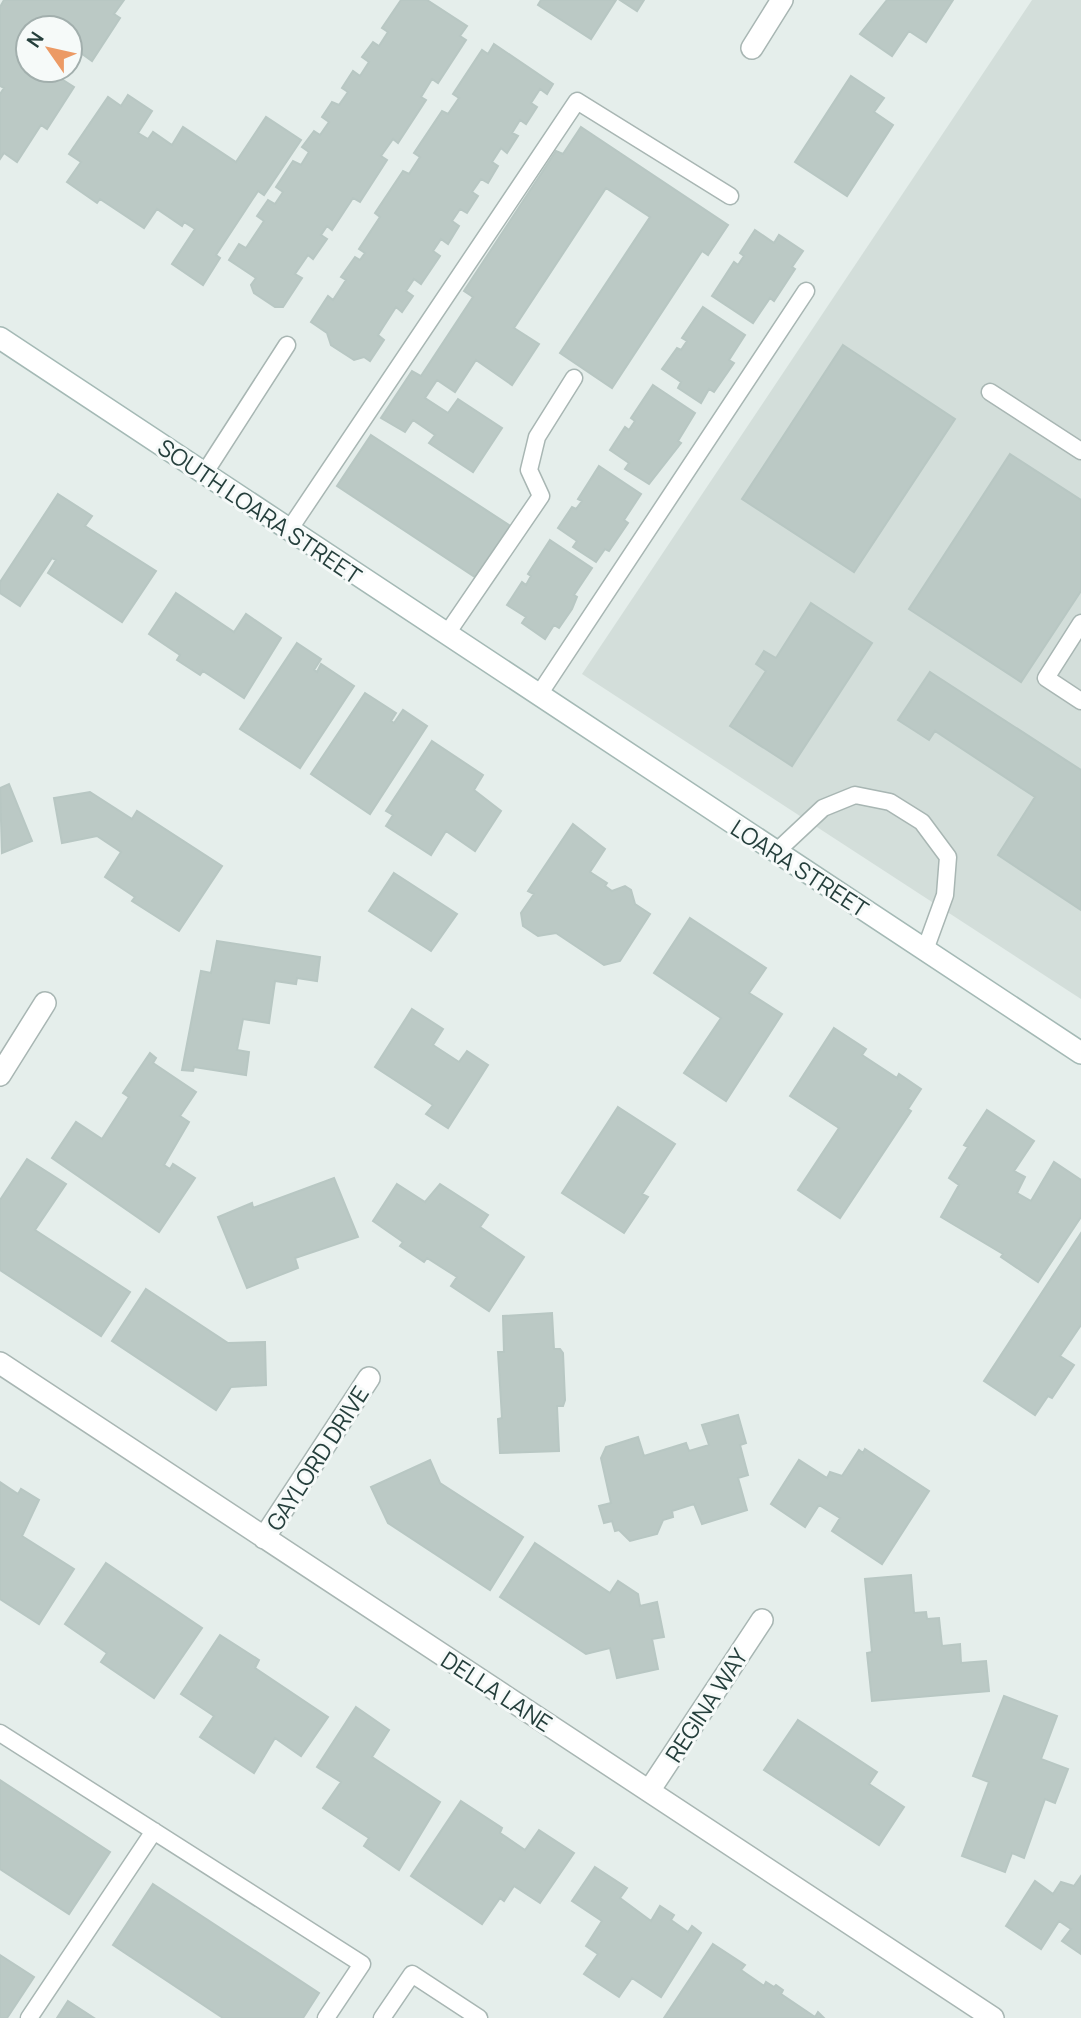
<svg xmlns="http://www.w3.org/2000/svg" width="1081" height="2018" font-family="Manrope,sans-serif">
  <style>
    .built { fill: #d3deda }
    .building { fill: #bbc9c5; stroke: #b8c7c3; stroke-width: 2 }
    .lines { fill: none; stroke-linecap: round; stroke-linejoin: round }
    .lane-casing { stroke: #a8b6b3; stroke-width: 19 }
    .street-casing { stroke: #a8b6b3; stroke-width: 24 }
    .secondary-casing { stroke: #a4b9b5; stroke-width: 24 }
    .lane { stroke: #fff; stroke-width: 16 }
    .street { stroke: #fff; stroke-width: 21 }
    .secondary { stroke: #fff; stroke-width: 21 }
    .labels { text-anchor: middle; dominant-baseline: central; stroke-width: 6; stroke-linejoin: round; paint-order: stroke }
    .street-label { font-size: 23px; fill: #253f3c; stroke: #f6faf9 }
  </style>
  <rect width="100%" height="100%" fill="#e5eeeb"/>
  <path class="built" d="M1032,0H1081V999L582,674Z"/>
  <path class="building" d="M4,0H124L114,14L120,18L92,61L78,51L70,63V28H28V70H65L60,78L74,87L47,129L41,125L17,162L4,153L0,159V94L4,88L0,86V7Z
    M401,0H427L467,26L460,36L466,40L438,83L432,79L421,97L426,100L398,143L393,139L381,156L387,160L360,202L353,198L332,230L327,226L321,235L327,239L313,259L308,255L295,274L302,278L283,307H275L254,293L251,285L256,278L229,260L239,244L246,248L264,221L257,216L268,200L275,204L283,192L276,187L293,161L301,165L309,152L302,147L314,131L320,135L329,122L322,117L332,102L339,105L348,92L342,88L353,71L360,76L369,62L362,57L373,42L379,46L388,32L382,28Z
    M541,0H616L591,39L538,5Z
    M620,0H644L637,11Z
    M887,0H953L926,42L909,31L892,56L860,34Z
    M494,44L553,84L547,94L540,89L531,103L537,107L526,124L520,120L512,133L518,136L507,153L501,148L492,162L498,166L488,183L481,179L472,192L478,196L467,213L460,209L452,221L459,226L448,244L441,239L433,251L440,256L421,284L414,279L406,291L413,296L402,312L396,307L378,335L384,340L370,361L364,357L354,360L331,345L327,333L311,322L328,296L333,300L346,280L341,277L355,257L360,260L365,253L359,249L380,217L375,213L403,171L409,174L420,157L414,153L442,111L448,114L459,98L453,94L482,50L488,54Z
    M851,76L884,98L874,112L893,125L847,196L795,162Z
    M128,95L152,111L138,133L148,139L153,132L172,145L183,127L236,162L266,117L301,140L264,195L258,191L216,255L220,258L203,285L172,264L195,229L184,222L182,226L157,209L144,228L100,199L97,203L67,182L81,162L69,154L108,97L121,106Z
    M581,127L728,225L708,255L702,251L612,388L560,353L650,217L606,188L514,328L539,344L512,385L476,360L455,392L437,380L425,398L448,413L458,399L502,428L473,472L429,443L435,435L413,420L405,432L381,418L412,371L421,376L473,297L464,291L556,151L563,154Z
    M755,230L774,243L779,235L803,251L792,267L795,269L774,301L770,298L753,323L712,296L734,262L738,265L744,256L740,253Z
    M703,307L745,335L729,360L734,363L714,392L709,389L701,403L678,388L681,382L662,369L677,348L681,350L687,341L682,338Z
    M843,345L955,419L854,572L742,499Z
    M653,385L695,413L678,441L681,443L649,484L625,469L629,463L610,450L625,427L629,430L635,421L631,418Z
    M371,435L512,527L478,579L337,486Z
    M1010,454L1081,500V591L1021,682L909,609Z
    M599,466L641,494L624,520L628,523L609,551L605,549L596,562L573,547L577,541L558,528L572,507L576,509L582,501L578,499Z
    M58,494L92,516L85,526L156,571L122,622L48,573L56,560L52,558L20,606L0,593V582Z
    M550,540L592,568L574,595L577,597L572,609L559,628L554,625L545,639L522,623L526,617L507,605L522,582L526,585L531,576L528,574Z
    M176,593L234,632L246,614L281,638L244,698L203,671L200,675L177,660L180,655L149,634Z
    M811,603L872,643L792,766L730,726L766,671L756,664L764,651L776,658Z
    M297,643L321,659L314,670L317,672L321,664L354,686L300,768L240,729Z
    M930,672L1081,770V910L998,855L1035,797L935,731L929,740L898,720Z
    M365,693L396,713L391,721L394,723L403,710L427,726L370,814L311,774Z
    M432,741L483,775L474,790L501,811L475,851L446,831L431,855L386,826L393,815L386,811Z
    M9,784L32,841L2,853L0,788Z
    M90,792L132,819L137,811L222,866L179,931L132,901L135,897L105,877L121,852L97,836L62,843L54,798Z
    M573,824L605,849L590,872L607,883L605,886L612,891L625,886L631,890L635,904L650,914L620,961L604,965L556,933L538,936L523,926L521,913L534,894L528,891Z
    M394,873L457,914L431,951L369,911Z
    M690,918L766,968L749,993L782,1014L726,1101L684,1073L721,1018L654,973Z
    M217,941L320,957L317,981L297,978L296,984L275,981L269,1023L243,1019L237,1050L249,1052L246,1075L194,1067L193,1071L182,1070L201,971L211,973Z
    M412,1009L443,1029L433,1045L459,1062L467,1051L488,1065L448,1128L426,1114L433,1105L375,1067Z
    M834,1028L866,1049L862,1055L897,1078L899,1074L921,1089L908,1109L911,1111L840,1218L798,1190L839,1128L790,1096Z
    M150,1053L156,1058L153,1063L196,1092L180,1116L189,1122L164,1165L170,1169L173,1164L195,1178L159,1232L52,1158L76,1122L102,1139L129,1097L123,1093Z
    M618,1107L675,1144L642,1194L648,1197L624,1233L562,1193Z
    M987,1110L1034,1141L1014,1171L1025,1177L1017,1193L1031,1201L1054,1162L1081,1180V1217L1038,1282L1001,1257L1003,1254L941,1217L959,1185L949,1178L968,1147L964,1145Z
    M27,1159L66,1184L35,1230L130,1292L101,1336L0,1270V1200Z
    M334,1178L358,1237L295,1258L298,1268L247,1288L218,1217L252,1203L253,1208Z
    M397,1184L425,1202L440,1184L488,1215L480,1227L524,1257L489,1311L451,1286L457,1277L427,1258L424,1262L400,1246L403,1242L373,1221Z
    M1081,1233V1325L1060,1356L1074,1365L1052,1398L1048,1396L1035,1415L984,1381Z
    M146,1289L228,1343L265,1342L266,1385L231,1387L216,1410L112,1341Z
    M552,1313L554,1349H560L563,1353L565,1400L563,1406H557L559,1451L500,1453L498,1419L502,1418L498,1352H504L503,1316Z
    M738,1415L746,1443L740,1445L748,1475L738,1478L747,1510L702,1524L694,1504L672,1511L673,1517L663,1520L657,1534L630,1541L619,1530L615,1531L612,1521L604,1523L599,1506L611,1503L601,1458L606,1447L638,1437L644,1456L686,1443L689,1451L709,1445L702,1425Z
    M865,1449L929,1491L882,1564L832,1531L840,1518L819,1505L805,1527L771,1504L799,1460L827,1478L830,1472L842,1476L859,1450L863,1453Z
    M430,1460L440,1483L523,1537L490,1590L388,1523L371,1487Z
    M0,1482L18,1494L21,1489L39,1500L22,1536L74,1569L39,1624L0,1599Z
    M535,1543L610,1593L618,1581L638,1594L640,1606L657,1602L664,1637L652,1639L658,1669L617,1678L610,1648L586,1654L500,1597Z
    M106,1563L202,1628L154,1698L101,1662L107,1653L65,1624Z
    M911,1575L914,1613L926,1612L927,1619L939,1618L942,1646L960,1644L961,1663L986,1661L989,1691L872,1701L867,1653L872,1652L865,1579Z
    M220,1635L259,1660L255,1668L328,1717L301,1756L275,1738L254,1773L200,1737L214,1716L181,1694Z
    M1004,1696L1057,1716L1041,1759L1068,1769L1055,1803L1045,1799L1024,1858L1012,1853L1005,1872L962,1856L989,1782L973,1776Z
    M356,1707L389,1730L372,1757L440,1802L399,1870L364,1846L369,1838L323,1808L341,1782L317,1767Z
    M798,1720L877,1772L869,1784L904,1807L879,1845L764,1770Z
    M0,1780L110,1852L69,1914L0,1869Z
    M461,1801L502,1828L500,1833L525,1850L539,1830L574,1853L540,1903L514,1886L504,1901L500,1898L482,1924L411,1876Z
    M595,1867L627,1888L620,1898L651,1921L660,1906L674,1915L671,1920L688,1932L692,1926L701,1933L661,1997L632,1978L619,1997L584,1974L598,1954L586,1946L602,1921L572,1901Z
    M1081,1876V1954L1062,1941L1071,1929L1059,1921L1041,1949L1006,1926L1035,1881L1053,1894L1061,1882L1074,1886Z
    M153,1884L319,1993L303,2018H223L113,1945Z
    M713,1944L745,1965L741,1970L764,1986L766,1982L774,1987L776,1985L783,1990L781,1994L815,2017L818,2012L824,2018H664Z
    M0,1955L34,1977L7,2018H0Z
    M68,2001L94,2018H57Z"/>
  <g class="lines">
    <g class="lane-casing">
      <path id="lane" d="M990,392L1081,451
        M204,474L287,345
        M289,530L577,101L730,196
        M1081,623L1046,678L1081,701
        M446,635L541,496L529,470L537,437L574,378
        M538,696L806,291
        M776,852L823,808L855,795L890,802L922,822L948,857L945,895L925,950
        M0,1733L362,1964L326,2018
        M29,2018L154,1831
        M382,2018L412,1974L479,2018"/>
    </g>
    <g class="street-casing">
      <path id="street" d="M752,48L782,0
        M0,1075L45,1003
        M0,1363L993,2018
        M264,1538L369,1378
        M649,1791L762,1620"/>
    </g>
    <g class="secondary-casing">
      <path id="secondary" d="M0,338L1081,1053"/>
    </g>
    <use href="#lane" class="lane"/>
    <use href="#street" class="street"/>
    <use href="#secondary" class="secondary"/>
  </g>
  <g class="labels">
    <g class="street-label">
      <text transform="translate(260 511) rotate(34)">SOUTH LOARA STREET</text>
      <text transform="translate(800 868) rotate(33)">LOARA STREET</text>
      <text transform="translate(317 1458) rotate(-57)">GAYLORD DRIVE</text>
      <text transform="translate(497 1691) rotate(33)">DELLA LANE</text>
      <text transform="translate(706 1705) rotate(-57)">REGINA WAY</text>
    </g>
  </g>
  <g transform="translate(49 49) rotate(304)"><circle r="33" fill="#f6faf9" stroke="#a2afad" stroke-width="2"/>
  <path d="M0-5L12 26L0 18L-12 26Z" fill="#ec9a65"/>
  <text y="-10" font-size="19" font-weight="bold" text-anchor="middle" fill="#253f3c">N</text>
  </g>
</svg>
